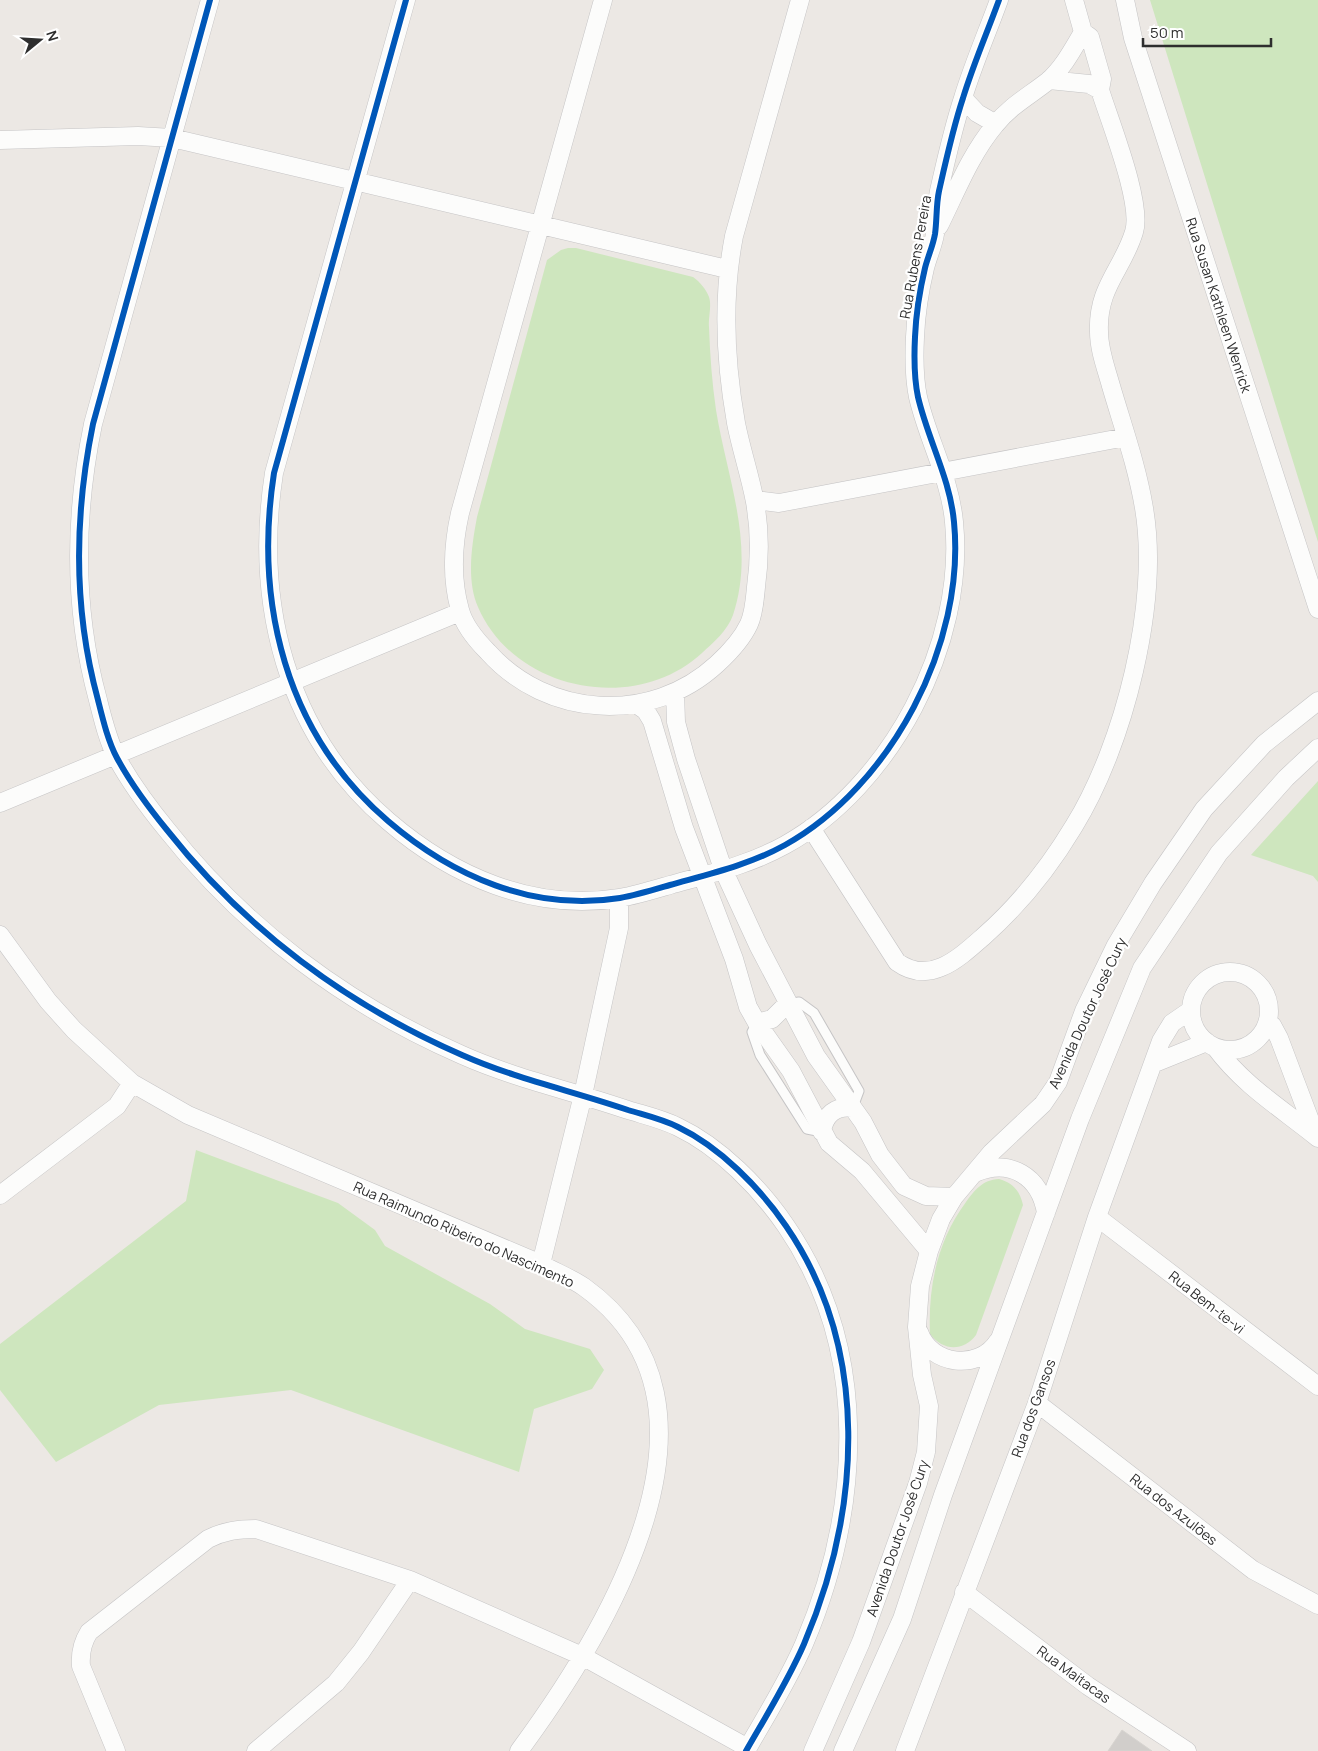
<svg xmlns="http://www.w3.org/2000/svg" width="1318" height="1751" font-family="Manrope,sans-serif">
  <style>
    .green { fill: #cee6be }
    .building { fill: #d1cecb; stroke: #d7d4d0 }
    .lines { fill: none; stroke-linecap: round; stroke-linejoin: round }
    .lane-casing { stroke: #c5c4c5; stroke-width: 11 }
    .street-casing { stroke: #c5c4c5; stroke-width: 19 }
    .lane { stroke: #fcfcfb; stroke-width: 9 }
    .street { stroke: #fcfcfb; stroke-width: 18 }
    .cycleway-casing { stroke: #fff; stroke-width: 9 }
    .cycleway { stroke: #0057b8; stroke-width: 6 }
    .labels { text-anchor: middle; dominant-baseline: central; stroke-width: 4.5; stroke-linejoin: round; paint-order: stroke }
    .street-label { font-size: 14px; fill: #2e2e2e; stroke: #fff }
  </style>
  <rect width="100%" height="100%" fill="#ece8e4"/>
  <path class="green" d="M1150,0H1318V542Z
    M568,248H576L693,277C700,282 706,289 709,297C712,306 708,318 709,327C710,355 712,383 716,410C727,478 756,546 733,615C728,630 713,643 702,653C635,715 514,691 478,607C466,580 472,544 477,517L547,260L561,250Z
    M1318,781V882L1313,876L1251,855Z
    M196,1150L338,1203L375,1230L385,1246L490,1304L525,1329L590,1349L604,1370L592,1389L534,1409L519,1472L291,1390L159,1405L56,1462L0,1390V1344L186,1201Z
    M999,1179C1013,1183 1020,1191 1023,1205L976,1335C963,1352 943,1351 930,1334C928,1287 937,1241 966,1202C975,1190 982,1180 999,1179Z"/>
  <path class="building" d="M1122,1730L1152,1751H1108Z"/>
  <g class="lines">
    <g class="lane-casing">
      <path id="lane" d="M788,1004L799,1002L814,1013L859,1091L853,1107
        M757,1023L752,1032L760,1055L807,1129L822,1132"/>
    </g>
    <g class="street-casing">
      <path id="street" d="M210,0L93,424C74,517 73,609 98,700C103,720 108,741 117,758C131,784 149,808 167,830C245,929 347,1005 462,1055C516,1079 573,1091 628,1110C644,1115 662,1119 678,1127C720,1147 760,1188 786,1226C871,1350 861,1510 804,1644C788,1681 766,1716 746,1751
        M406,0L274,473C254,602 285,733 388,821C452,876 533,912 620,898C637,895 653,890 670,885C709,874 749,865 785,845C891,786 966,644 954,522C950,478 928,440 918,397C914,378 914,357 915,337C916,314 920,289 925,268C928,256 933,246 935,234C937,220 936,205 939,191C946,160 953,128 963,98C973,65 987,33 999,0
        M603,0L460,513C453,544 451,578 460,610C464,625 477,641 488,652C547,718 651,725 717,664C729,653 742,639 749,624C754,613 755,598 756,587C760,558 760,530 755,502C750,475 741,449 736,423C725,361 722,298 734,236L800,0
        M1125,0L1133,38L1318,609
        M1049,80L1089,84L1100,90
        M963,98L977,113L996,124
        M0,140L138,136L172,138L727,269
        M939,226C956,192 970,155 995,125C1010,106 1029,96 1048,81C1063,68 1073,49 1083,32
        M755,500L779,503L1126,437
        M675,692L676,722L686,759L723,869L758,945L816,1056L863,1122L880,1155L904,1186L926,1196L954,1197
        M636,704L646,711L652,721L684,828L734,959L748,1007L757,1023L791,1071L829,1143L862,1171L929,1251
        M0,803L460,612
        M811,828L897,962C930,986 959,958 984,936C1019,905 1050,866 1074,826C1124,745 1160,603 1144,508C1137,466 1123,427 1111,386C1106,368 1099,350 1099,332C1097,287 1123,269 1134,232C1143,204 1110,122 1100,90L1102,79L1090,37L1083,32L1074,0
        M0,935L48,1001L74,1030L132,1083L188,1115L541,1264C555,1272 571,1278 584,1287C747,1404 606,1633 519,1751
        M1191 1011a39 39 0 1 1 78 0a39 39 0 1 1-78 0Z
        M757,1023L772,1019L787,1004
        M1267,1023L1272,1025L1279,1038L1316,1136
        M1215,1047C1244,1086 1281,1108 1318,1138
        M1155,1063L1207,1042
        M822,1132C824,1115 836,1105 853,1108
        M975,1173C1010,1158 1040,1176 1046,1213
        M0,1195L117,1106L132,1083
        M1097,1217L1318,1386
        M541,1264L583,1095L619,928V898
        M919,1332C931,1366 979,1371 998,1341
        M1037,1403L1253,1570L1318,1605
        M964,1592L1088,1686L1187,1751
        M116,1751L81,1666C80,1654 82,1643 89,1632L208,1539C224,1531 238,1529 256,1529L410,1580L582,1656L748,1748
        M256,1751L336,1683L361,1652L410,1580
        M813,1751L861,1642L918,1483L926,1452L929,1406L922,1375L917,1327L920,1286L929,1251L941,1219L954,1197L991,1153L1043,1104L1058,1082L1084,1011L1116,945L1153,883L1204,809L1264,744L1318,701
        M843,1751L902,1619L943,1495L1080,1119L1142,968L1219,853L1286,778L1318,748
        M905,1751L1037,1403L1097,1217L1161,1041L1172,1023L1191,1010"/>
    </g>
    <use href="#lane" class="lane"/>
    <use href="#street" class="street"/>
    <g class="cycleway-casing">
      <path id="cycleway" d="M210,0L93,424C74,517 73,609 98,700C103,720 108,741 117,758C131,784 149,808 167,830C245,929 347,1005 462,1055C516,1079 573,1091 628,1110C644,1115 662,1119 678,1127C720,1147 760,1188 786,1226C871,1350 861,1510 804,1644C788,1681 766,1716 746,1751
        M406,0L274,473C254,602 285,733 388,821C452,876 533,912 620,898C637,895 653,890 670,885C709,874 749,865 785,845C891,786 966,644 954,522C950,478 928,440 918,397C914,378 914,357 915,337C916,314 920,289 925,268C928,256 933,246 935,234C937,220 936,205 939,191C946,160 953,128 963,98C973,65 987,33 999,0"/>
    </g>
    <use href="#cycleway" class="cycleway"/>
  </g>
  <g class="labels">
    <g class="street-label">
      <text transform="translate(915 257) rotate(-80)">Rua Rubens Pereira</text>
      <text transform="translate(1219 305) rotate(72)">Rua Susan Kathleen Wenrick</text>
      <text transform="translate(1087 1013) rotate(-65)">Avenida Doutor José Cury</text>
      <text transform="translate(464 1234) rotate(24)">Rua Raimundo Ribeiro do Nascimento</text>
      <text transform="translate(1207 1302) rotate(38)">Rua Bem-te-vi</text>
      <text transform="translate(1033 1408) rotate(-70)">Rua dos Gansos</text>
      <text transform="translate(1174 1509) rotate(38)">Rua dos Azulões</text>
      <text transform="translate(897 1538) rotate(-71)">Avenida Doutor José Cury</text>
      <text transform="translate(1074 1674) rotate(36)">Rua Maitacas</text>
    </g>
  </g>
  <g transform="translate(40 40) rotate(72)" stroke="#ffffff" stroke-width="4" paint-order="stroke">
  <path d="M0-4L9 19L0 12L-9 19Z" fill="#2e2e2e"/>
  <text y="-8" font-size="14" font-weight="bold" text-anchor="middle" fill="#2e2e2e">N</text>
  </g>
  <path d="M1143 38v8h128v-8" fill="none" stroke="#2e2e2e" stroke-width="2.5"/>
  <text x="1150" y="38" font-size="15" fill="#2e2e2e" stroke="#ffffff" stroke-width="4" paint-order="stroke">50 m</text>
</svg>
